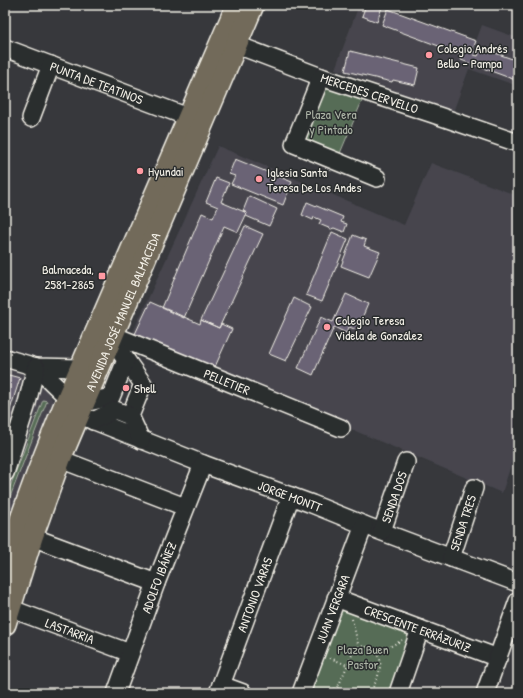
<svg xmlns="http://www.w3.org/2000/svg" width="523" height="698" font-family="'Patrick Hand',sans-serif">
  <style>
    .built { fill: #46454d }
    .green { fill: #576c57; stroke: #a6aea0 }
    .building { fill: #6a6475; stroke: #f4f1e8 }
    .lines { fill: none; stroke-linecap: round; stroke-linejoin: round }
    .minor-casing { stroke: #f4f1e8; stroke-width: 20 }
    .major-casing { stroke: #f4f1e8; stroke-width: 24 }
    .path { stroke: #f4f1e8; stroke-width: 2; stroke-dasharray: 1 3; stroke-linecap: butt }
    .minor { stroke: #2a2d2e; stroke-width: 17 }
    .major { stroke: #726b5a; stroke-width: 21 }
    .poi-dot { fill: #ff9aa2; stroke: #2a2d2e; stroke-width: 1.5 }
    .labels { text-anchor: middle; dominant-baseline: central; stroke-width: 3; stroke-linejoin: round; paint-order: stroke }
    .poi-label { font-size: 13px; fill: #f4f1e8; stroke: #2a2d2e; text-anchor: start }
    .street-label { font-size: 13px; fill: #f4f1e8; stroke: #2a2d2e }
    .park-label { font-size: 13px; fill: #adb5a7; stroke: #2a2d2e }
  </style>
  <rect width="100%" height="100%" fill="#37383c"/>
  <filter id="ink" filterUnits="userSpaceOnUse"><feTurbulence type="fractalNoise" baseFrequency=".025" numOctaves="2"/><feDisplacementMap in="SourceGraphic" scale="8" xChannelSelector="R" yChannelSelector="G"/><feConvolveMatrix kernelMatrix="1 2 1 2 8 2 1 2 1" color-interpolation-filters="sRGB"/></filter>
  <g filter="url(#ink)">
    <path class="built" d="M359,5H377L476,41L482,25L518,38V86L469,69L453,112L335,69Z
      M218,146L404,225L431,163L518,196V443L502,493L131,336Z
      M5,360L33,368L55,404L7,522L5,529Z"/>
    <path class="green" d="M324,85L362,101L338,158L300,143Z
      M43,400L47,401L5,510V500Z
      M342,609L410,635L388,693H310Z"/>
    <path class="building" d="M366,5H377L382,7L377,22L362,16Z
      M388,9L476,41L472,51L466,49L463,55L382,25Z
      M481,48L518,61V81L461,60L466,49L475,52L474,55L478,56Z
      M350,51L419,68L415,85L393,80L392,82L345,71Z
      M235,159L292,182L283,205L231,184L235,176L229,174Z
      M216,178L229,183L221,202L247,213L238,232L224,226L184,318L162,308L202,213L213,218L218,207L206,202Z
      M249,196L277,209L269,226L246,216L247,213L243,211Z
      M307,202L343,217L341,222L347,224L344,232L334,228L331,229L319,224L321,220L314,217L313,220L302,215Z
      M245,226L263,234L219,328L201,320Z
      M332,232L348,239L322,301L306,295Z
      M353,235L366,240L364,246L380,252L369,277L341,266Z
      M346,294L368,304L357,330L349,327L346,333L334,327L313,375L298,368L321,317L333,322Z
      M294,298L312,307L286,361L269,354Z
      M150,302L200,324L201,320L219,328L221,324L232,329L214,369L135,334Z
      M5,374L20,378L5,426Z"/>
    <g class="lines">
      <g class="minor-casing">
        <g id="minor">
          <path id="s1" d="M224,40L321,77L433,114L518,143"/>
          <path id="s2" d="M5,48L188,117"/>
          <path d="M321,77L294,144L377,178"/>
          <path d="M31,118L51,65"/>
          <path id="s3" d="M113,335L341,428"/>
          <path d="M5,358L36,367L80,368"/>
          <path d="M126,360L143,384L130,416"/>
          <path d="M36,367L68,398"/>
          <path d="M84,403L111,397L126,360L111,339"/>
          <path id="s4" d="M67,410L203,464L312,504L364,525L518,583"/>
          <path d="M93,421L115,410L130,416L141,440"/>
          <path d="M60,459L185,507"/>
          <path d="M5,473L26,407L36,367"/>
          <path id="s5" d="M382,531L406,462"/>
          <path d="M32,537L156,583"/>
          <path id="s6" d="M451,558L474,488"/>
          <path id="s7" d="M336,598L498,658"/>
          <path id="s8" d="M9,608L130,653"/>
          <path d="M221,685L243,693"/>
          <path id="s9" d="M116,693L156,583L203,464"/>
          <path id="s10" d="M218,693L291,496"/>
          <path id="s11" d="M301,693L364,525"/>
          <path d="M398,693L420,629"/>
          <path d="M485,693L518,601"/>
        </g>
      </g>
      <g class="major-casing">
        <g id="major">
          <path d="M5,569C21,514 42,461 63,409L237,5"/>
          <path id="s12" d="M5,624L32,537L60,459L253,5"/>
        </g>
      </g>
      <path class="path" d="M352,619L359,648
        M377,654L402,640
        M330,658L347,665
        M327,693L338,687
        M340,693L338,687L355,648L364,646L373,649C375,652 379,656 380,660C382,669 375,686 369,693"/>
      <use href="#minor" class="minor"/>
      <use href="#major" class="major"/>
    </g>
  </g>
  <g class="poi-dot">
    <circle cx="429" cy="55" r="4"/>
    <circle cx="140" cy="171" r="4"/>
    <circle cx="259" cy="179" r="4"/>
    <rect x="98" y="272" width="8" height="8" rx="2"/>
    <circle cx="327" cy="327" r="4"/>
    <circle cx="126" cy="388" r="4"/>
  </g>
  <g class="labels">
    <g class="poi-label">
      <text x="437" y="48">Colegio Andrés<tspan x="437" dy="15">Bello - Pampa</tspan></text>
      <text x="148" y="171">Hyundai</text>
      <text x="267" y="172">Iglesia Santa<tspan x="267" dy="15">Teresa De Los Andes</tspan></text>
      <text x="94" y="269" text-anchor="end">Balmaceda,<tspan x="94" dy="15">2581-2865</tspan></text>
      <text x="335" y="320">Colegio Teresa<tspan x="335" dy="15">Videla de González</tspan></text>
      <text x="134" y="388">Shell</text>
    </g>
    <g class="street-label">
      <text stroke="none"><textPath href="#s2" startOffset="98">PUNTA DE TEATINOS</textPath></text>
      <text stroke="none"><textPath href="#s1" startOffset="155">MERCEDES CERVELLO</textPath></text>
      <text stroke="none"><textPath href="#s12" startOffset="334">AVENIDA JOSÉ MANUEL BALMACEDA</textPath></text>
      <text stroke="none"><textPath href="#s3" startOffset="123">PELLETIER</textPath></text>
      <text stroke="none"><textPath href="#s4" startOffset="239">JORGE MONTT</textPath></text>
      <text stroke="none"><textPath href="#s5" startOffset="36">SENDA DOS</textPath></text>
      <text stroke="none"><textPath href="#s6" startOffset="37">SENDA TRES</textPath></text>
      <text stroke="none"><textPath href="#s9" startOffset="123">ADOLFO IBÁÑEZ</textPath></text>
      <text stroke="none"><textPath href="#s10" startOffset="105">ANTONIO VARAS</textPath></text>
      <text stroke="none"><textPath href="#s11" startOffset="90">JUAN VERGARA</textPath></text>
      <text stroke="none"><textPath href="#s7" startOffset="87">CRESCENTE ERRÁZURIZ</textPath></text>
      <text stroke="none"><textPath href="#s8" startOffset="65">LASTARRIA</textPath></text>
    </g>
    <g class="park-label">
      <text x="331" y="114">Plaza Vera<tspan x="331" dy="15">y Pintado</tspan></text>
      <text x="363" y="649">Plaza Buen<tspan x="363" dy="15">Pastor</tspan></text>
    </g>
  </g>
  <rect width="523" height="698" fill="none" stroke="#2a2d2e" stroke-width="20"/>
  <rect x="10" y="10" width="503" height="678" fill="none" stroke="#f4f1e8" stroke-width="1.5" filter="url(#ink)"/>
</svg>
